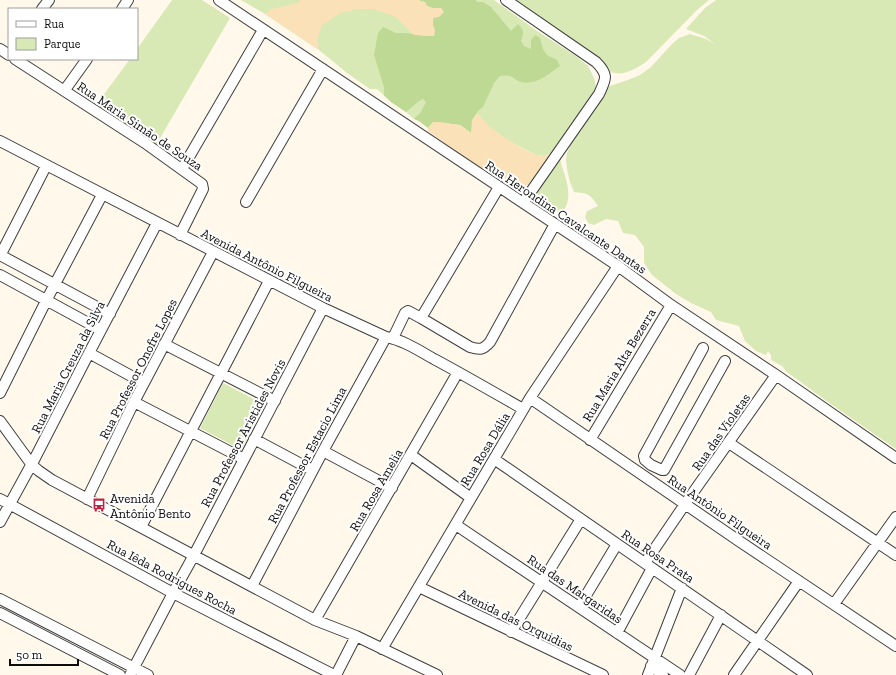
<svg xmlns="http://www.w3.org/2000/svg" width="896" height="675" font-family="'Zilla Slab',serif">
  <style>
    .green { fill: #d8e9b5 }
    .forest { fill: #bed994 }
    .sand { fill: #fae1b7 }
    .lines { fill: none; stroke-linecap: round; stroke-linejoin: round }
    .street-casing { stroke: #3f3f3f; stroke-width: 12 }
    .street { stroke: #fff; stroke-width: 10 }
    .labels { text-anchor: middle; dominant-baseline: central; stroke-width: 4; stroke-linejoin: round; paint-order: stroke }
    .street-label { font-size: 13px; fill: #0c0c0c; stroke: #fff }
    .poi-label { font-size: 13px; fill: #0c0c0c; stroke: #fff; text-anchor: start }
  </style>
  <rect width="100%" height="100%" fill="#fff8eb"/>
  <path class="green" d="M172,0H202L230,18L156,145L96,105L130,59H137V49Z
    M241,0H494L537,31L576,56L588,66L594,78L596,87L591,98L555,152L544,156L536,155L509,141L488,126L479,115L433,122L428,128L419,121L414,119L406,112L391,102L377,89H370L347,73L319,50L265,14Z
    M508,0H709L697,10L646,62C637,68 623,77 612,72C609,71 607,68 604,66Z
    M716,0H896V449L828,402L787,372L782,366L771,360V355L768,351L766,355L756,351L745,341L739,326L716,320L711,312L691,303L676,294L652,275L644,263V247L635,235L623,233L618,221L606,219L594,225L588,223L585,217L587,211L598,206C590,194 588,193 574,192L570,182L567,169L566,160L567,153L572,141L607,87L628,80L640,75L651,67L672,44L679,38L690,34L706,39L715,44L704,36L686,29L705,8Z
    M560,159C563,172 570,185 568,199C566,223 535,211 538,189C539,182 555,165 560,159Z
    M223,383L265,405L242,450L200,428Z"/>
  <path class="forest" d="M420,0H476L477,2H483L491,7L511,31L518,24C524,29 524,33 521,41L524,46L531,49V40L535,35L540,38L543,49L547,55L557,60L560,66C549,74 535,86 521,82C516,81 514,77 510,76C507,75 503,76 500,76L494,83L483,107L478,111L476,114L471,133L460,125L433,122L428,128L419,121L414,119L421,112L426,102L423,99L419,101L406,112L391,102L384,95V87L374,55L378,33L383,27L396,33H406L425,36H434C435,31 434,30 433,26C431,19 437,13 441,8H433L427,6L425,2L420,1Z"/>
  <path class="sand" d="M300,0H420V1L425,2L427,6L433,8H441L444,12L439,17L433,18V25L435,30L434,36L414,35L396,17L373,9H358L340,13L322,25L317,40L319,50L265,14L271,9L298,3Z
    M476,114C482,116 485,123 490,127C500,135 531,156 543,156C546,156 551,154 555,152L536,177L525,187L508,184L476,166L428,131V128L433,122H440L460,125L471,133L472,120Z"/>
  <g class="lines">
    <g class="street-casing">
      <path id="street" d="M219,0L618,266L671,305L776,375L896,458
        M506,0L596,62C609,75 606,79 599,94L523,203
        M42,9L49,0
        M122,9L128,0
        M0,49L9,55
        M15,59L145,143L202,184L203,189L180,235
        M64,91L87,59
        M0,141L323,308L386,337C403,340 418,350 434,359C464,375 493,392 523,409
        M182,169L263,30
        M246,202L323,69
        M0,255L110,314
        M0,256L46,166
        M0,275L101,330
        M421,318L499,187
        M393,338L405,313L408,311L421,318L470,347C480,350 483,350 490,342L555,224
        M164,344L275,401
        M703,348L644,456L645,460L651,465L662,470H664L725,361
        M89,353L144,383
        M0,393L46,301L102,195
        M530,398L739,541L896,646
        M134,402L244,459
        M0,421L32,465L39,471L52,480L315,620L356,636L437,675
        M254,439L312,470
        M590,440L671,305
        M729,443L896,555
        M323,451L392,488
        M411,455L471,498
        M494,459L807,675
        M0,499L173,593L334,675
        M87,499L134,402L213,252
        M0,522L35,458L89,353L157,223
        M456,525L680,675
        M141,527L269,281
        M645,563L685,504L776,375
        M252,586L323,451L386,337
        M419,587L603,675
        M0,599L148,675
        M834,604L896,517
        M579,607L617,544
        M0,613L120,675
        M315,620L458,372
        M511,632L581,519
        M617,633L652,568
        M382,649L530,398L618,266
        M651,666L663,675
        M130,675L173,593L194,555L323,308
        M336,675L356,636
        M648,675L682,588
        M689,675L721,615
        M734,675L799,581"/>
    </g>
    <use href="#street" class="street"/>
  </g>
  <defs>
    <g id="bus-bare" transform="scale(1.08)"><path d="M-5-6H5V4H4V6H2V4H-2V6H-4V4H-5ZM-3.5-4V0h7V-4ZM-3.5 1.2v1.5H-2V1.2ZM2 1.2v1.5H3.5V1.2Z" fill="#bb2443" stroke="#fff" stroke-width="2.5" paint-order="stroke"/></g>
  </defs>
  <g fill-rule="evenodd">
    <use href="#bus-bare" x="99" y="505"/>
  </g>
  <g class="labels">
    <g class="street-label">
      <text transform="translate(140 126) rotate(34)">Rua Maria Simão de Souza</text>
      <text transform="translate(566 217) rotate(34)">Rua Herondina Cavalcante Dantas</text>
      <text transform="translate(267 265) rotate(27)">Avenida Antônio Filgueira</text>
      <text transform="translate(619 365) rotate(-59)">Rua Maria Alta Bezerra</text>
      <text transform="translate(68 367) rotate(-63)">Rua Maria Creuza da Silva</text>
      <text transform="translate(138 369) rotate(-63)">Rua Professor Onofre Lopes</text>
      <text transform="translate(721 432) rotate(-55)">Rua das Violetas</text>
      <text transform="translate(243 433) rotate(-62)">Rua Professor Aristides Novis</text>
      <text transform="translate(485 449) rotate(-59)">Rua Rosa Dália</text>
      <text transform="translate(307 455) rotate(-62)">Rua Professor Estacio Lima</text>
      <text transform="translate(376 490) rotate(-60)">Rua Rosa Amelia</text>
      <text transform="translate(720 512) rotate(34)">Rua Antônio Filgueira</text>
      <text transform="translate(658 556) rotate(34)">Rua Rosa Prata</text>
      <text transform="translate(172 577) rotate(28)">Rua Iêda Rodrigues Rocha</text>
      <text transform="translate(575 589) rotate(34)">Rua das Margaridas</text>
      <text transform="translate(516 620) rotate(26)">Avenida das Orquidias</text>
    </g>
    <g class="poi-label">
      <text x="110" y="498">Avenida<tspan x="110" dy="15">Antônio Bento</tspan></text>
    </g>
  </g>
  <rect x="8" y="8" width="130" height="52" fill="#ffffff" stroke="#9e9e9e"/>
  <rect x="16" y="21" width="20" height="6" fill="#ffffff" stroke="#9e9e9e"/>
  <text x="44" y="28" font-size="12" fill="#0c0c0c">Rua</text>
  <rect x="16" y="38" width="20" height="12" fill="#d8e9b5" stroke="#9e9e9e"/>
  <text x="44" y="48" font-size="12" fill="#0c0c0c">Parque</text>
  <path d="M10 659v6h68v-6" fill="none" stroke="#0c0c0c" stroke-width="2"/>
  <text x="16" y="659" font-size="12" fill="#0c0c0c" stroke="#ffffff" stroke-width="3" paint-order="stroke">50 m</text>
</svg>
